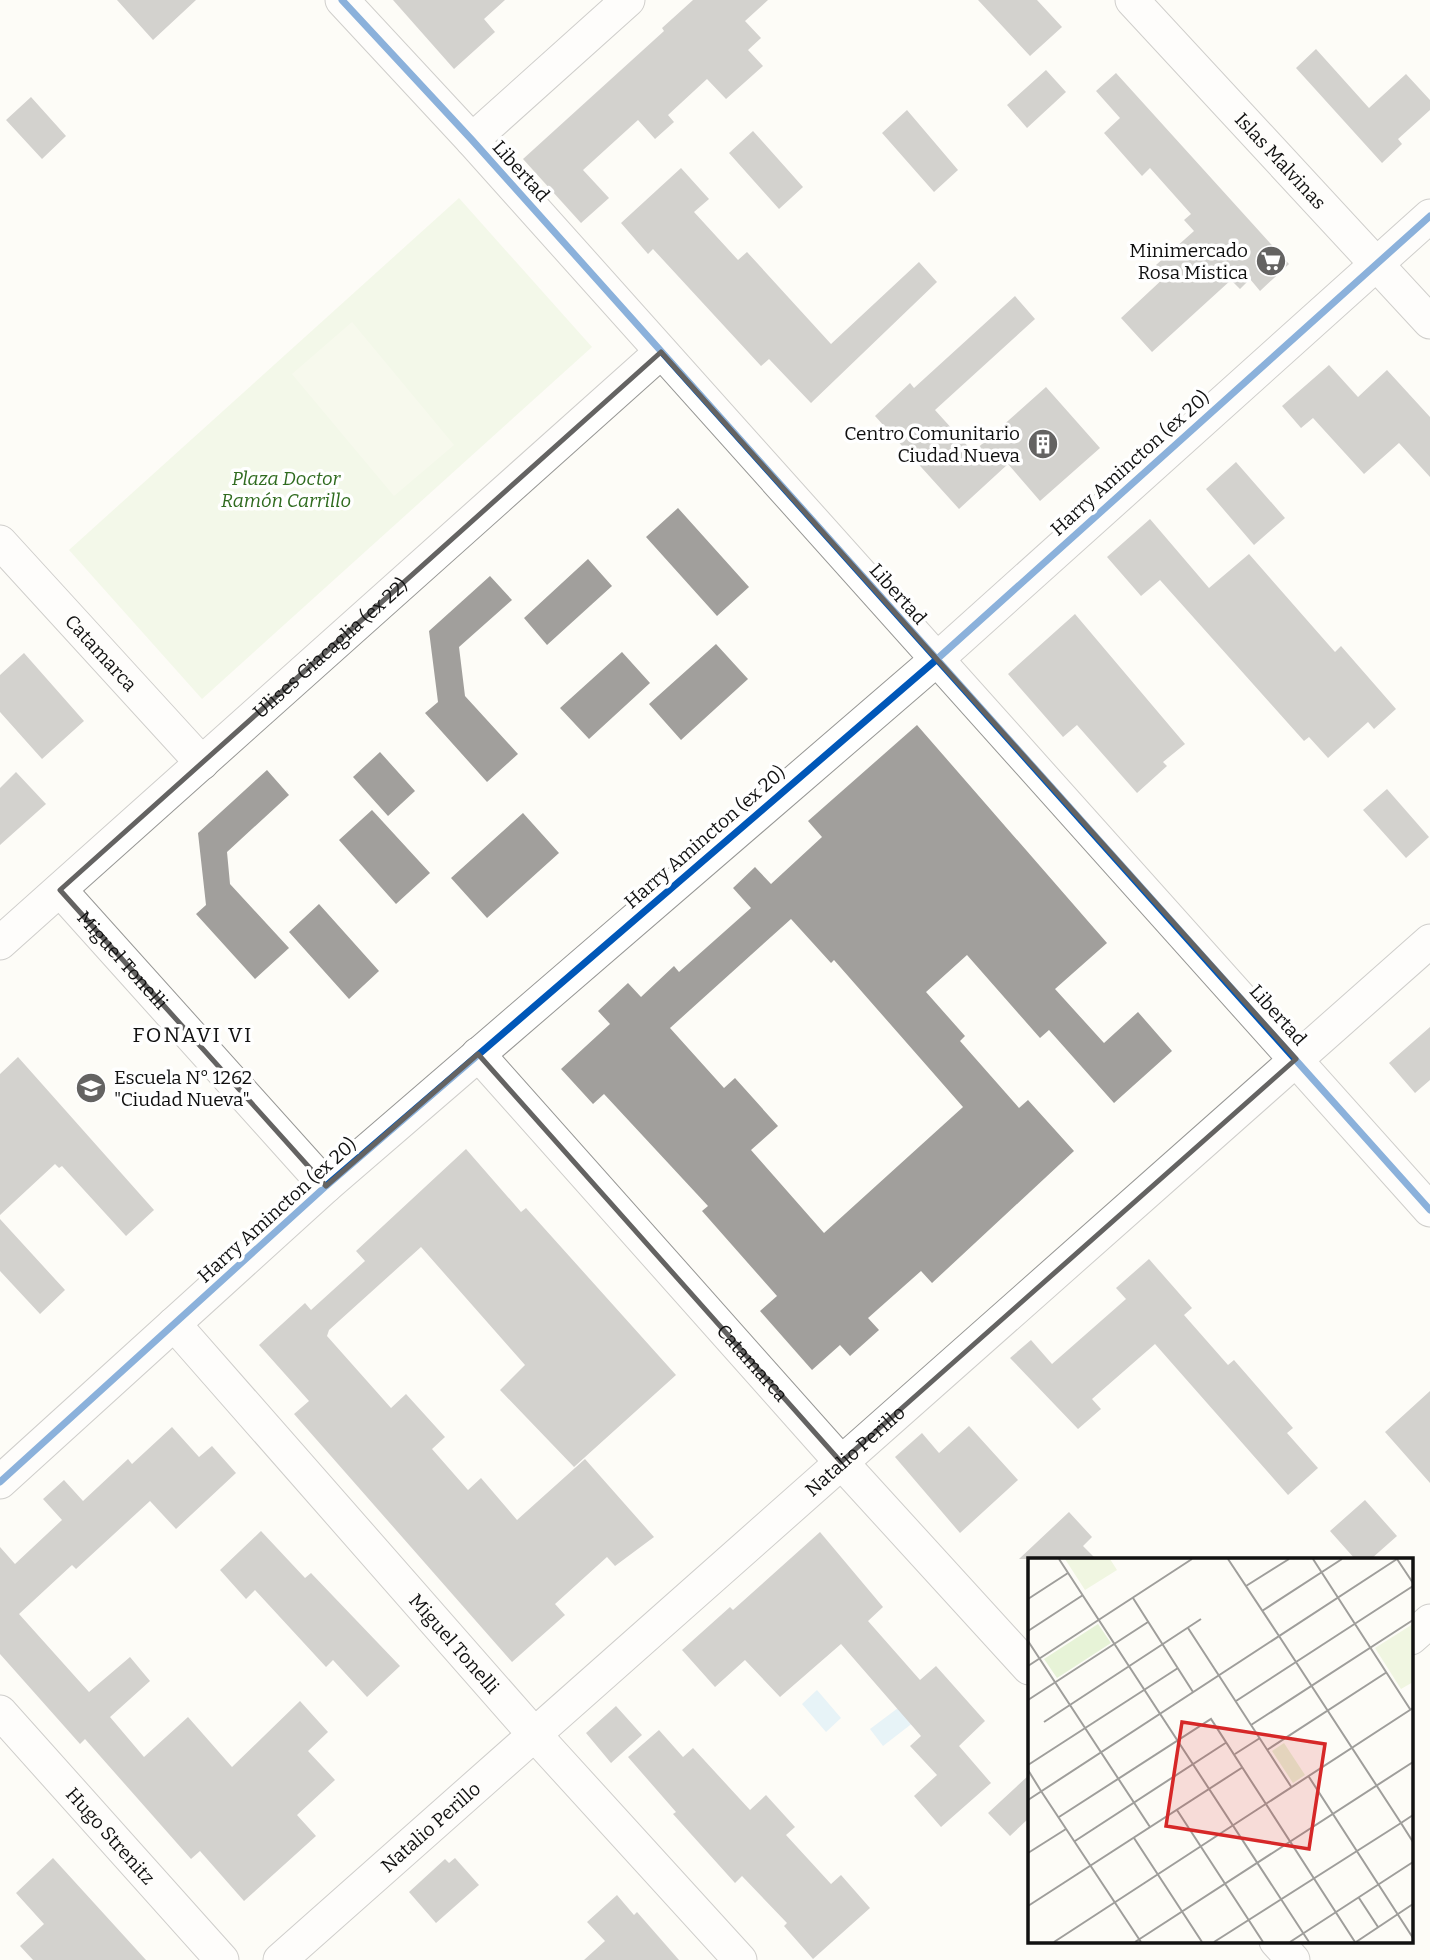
<svg xmlns="http://www.w3.org/2000/svg" width="1430" height="1960" font-family="Bitter,serif">
  <style>
    .green { fill: #e7f3d7 }
    .pitch { fill: #f0f6e1 }
    .water { fill: #cde8f7 }
    .building { fill: #a19f9c; fill-rule: evenodd }
    .lines { fill: none; stroke-linecap: round; stroke-linejoin: round }
    .minor-casing { stroke: #979795; stroke-width: 35 }
    .minor { stroke: #fffffe; stroke-width: 33 }
    .cycleway-casing { stroke: #fff; stroke-width: 11 }
    .cycleway { stroke: #0057b8; stroke-width: 7 }
    .marked { fill: none; stroke: #646362; stroke-width: 5; stroke-linejoin: round }
    .labels { text-anchor: middle; dominant-baseline: central; stroke-width: 7; stroke-linejoin: round; paint-order: stroke }
    .street-label { font-size: 19px; fill: #111; stroke: #fff }
    .poi-label { font-size: 19px; fill: #111; stroke: #fff; text-anchor: end }
    .park-label { font-size: 19px; font-style: italic; fill: #2f6b1f; stroke: #fff }
    .neighbourhood-label { font-size: 21px; letter-spacing: 2px; fill: #111; stroke: #fff }
    .inset-road { fill: none; stroke: #9f9e9b; stroke-width: 2 }
    .view { fill: #d62828; fill-opacity: 0.15; stroke: #d62828; stroke-width: 3.5 }
    .inset-edge { fill: none; stroke: #111; stroke-width: 3.5 }
  </style>
  <rect width="100%" height="100%" fill="#fdfcf7"/>
  <path class="green" d="M459,198L592,347L202,699L69,550Z"/>
  <path class="pitch" d="M352,322L454,445L394,496L292,374Z"/>
  <path class="water" d="M817,1690L841,1718L826,1732L802,1704Z
    M902,1705L914,1722L883,1746L870,1729Z"/>
  <path class="building" d="M117,0H196L153,40Z
    M393,0H505L484,19L495,32L454,69Z
    M693,0H768L745,21L761,38L748,50L763,66L726,99L707,79L668,115L674,122L655,139L638,120L583,170L609,198L581,223L523,159L664,31L662,28Z
    M978,0H1037L1062,27L1030,56Z
    M1316,49L1369,108L1406,74L1430,100V110L1398,139L1402,144L1382,163L1296,68Z
    M1046,70L1066,92L1027,128L1007,105Z
    M1116,73L1289,264L1260,291L1250,279L1240,289L1231,280L1152,352L1121,318L1166,276L1156,265L1194,231L1184,220L1191,214L1150,168L1142,176L1104,133L1120,118L1096,91Z
    M31,97L66,136L42,159L6,120Z
    M907,110L958,170L934,192L882,133Z
    M753,131L803,187L779,209L729,153Z
    M681,168L709,199L694,212L738,260L747,252L831,344L919,262L937,282L811,403L769,359L761,366L653,249L648,254L621,223Z
    M1015,296L1035,319L935,410L973,452L1046,387L1100,448L1040,501L1008,464L959,509L875,416L910,383L914,388Z
    M1329,365L1358,397L1387,370L1430,417V477L1399,443L1364,474L1313,418L1301,428L1282,406Z
    M1236,462L1285,518L1254,545L1206,489Z
    M678,508L749,587L717,616L646,537Z
    M1150,519L1209,588L1249,554L1335,652L1341,646L1396,709L1374,729L1368,722L1328,758L1309,737L1304,741L1160,580L1141,596L1107,557Z
    M588,559L612,586L547,645L524,618Z
    M490,576L512,600L459,647L465,696L518,754L487,782L425,713L438,702L429,631Z
    M1075,614L1185,744L1163,762L1167,766L1137,793L1077,725L1063,737L1008,674Z
    M716,644L748,679L681,740L649,704Z
    M622,652L650,683L589,739L560,708Z
    M24,653L84,721L42,759L0,712V675Z
    M917,725L1107,943L1055,989L1104,1043L1138,1012L1172,1051L1114,1103L1049,1030L1040,1038L967,955L926,992L965,1036L960,1041L1019,1108L1028,1100L1074,1151L932,1283L921,1271L868,1318L879,1330L850,1356L840,1345L812,1370L760,1311L777,1296L702,1211L708,1206L604,1094L593,1104L561,1069L610,1024L598,1011L628,983L641,997L674,966L679,972L751,908L733,888L755,867L771,884L822,837L808,821ZM791,919L831,963L834,960L963,1107L824,1233L751,1150L778,1126L735,1078L724,1088L670,1028Z
    M380,752L415,791L388,816L353,777Z
    M267,770L289,795L227,852L230,884L289,948L255,979L196,914L206,905L198,833Z
    M16,772L46,804L0,845V788Z
    M1387,789L1429,837L1406,858L1363,810Z
    M372,810L430,873L396,904L339,840Z
    M523,813L559,853L487,918L451,878Z
    M319,904L379,971L349,999L289,932Z
    M1430,1027V1080L1415,1093L1389,1063Z
    M18,1057L154,1210L126,1236L62,1166L59,1168L55,1164L0,1215V1074Z
    M466,1149L521,1212L526,1208L676,1375L574,1467L500,1390L525,1365L421,1247L329,1330L327,1336L391,1408L406,1394L445,1437L432,1449L468,1490L481,1478L517,1520L585,1459L654,1537L615,1566L607,1557L555,1604L565,1615L512,1662L294,1414L309,1401L259,1345L305,1303L311,1310L365,1261L356,1251Z
    M0,1219L65,1290L40,1314L0,1271Z
    M1149,1259L1192,1308L1184,1315L1228,1365L1234,1360L1293,1428L1287,1433L1318,1468L1288,1495L1155,1344L1092,1399L1101,1409L1078,1429L1010,1358L1031,1340L1052,1364L1126,1299L1116,1288Z
    M1430,1391V1483L1385,1432Z
    M969,1426L1018,1480L960,1533L895,1457L922,1433L939,1453Z
    M172,1427L199,1457L212,1446L236,1473L176,1529L150,1501L76,1569L72,1565L19,1614L89,1692L130,1657L150,1681L110,1717L144,1757L188,1717L232,1767L300,1701L328,1732L308,1751L335,1780L297,1815L316,1836L244,1901L200,1851L191,1859L85,1739L80,1744L0,1654V1547L15,1564L62,1520L43,1499L64,1480L83,1501L128,1459L132,1464Z
    M1365,1500L1397,1536L1371,1559H1355L1330,1531Z
    M1069,1512L1092,1537L1083,1546L1096,1559H1019Z
    M261,1531L305,1578L311,1573L400,1666L367,1697L333,1660L326,1667L255,1590L246,1599L220,1570Z
    M820,1532L883,1607L868,1621L920,1680L936,1666L985,1721L959,1746L991,1783L941,1827L914,1796L937,1775L910,1746L921,1736L841,1644L780,1697L745,1660L715,1687L682,1650L730,1607L733,1610Z
    M616,1706L642,1735L611,1763L586,1733Z
    M659,1730L683,1757L693,1748L750,1810L766,1795L795,1827L786,1835L831,1884L841,1875L870,1908L813,1959L784,1926L787,1923L742,1876L735,1883L673,1814L676,1812L628,1757Z
    M1029,1775V1818L1010,1836L988,1813Z
    M53,1858L146,1960H33L20,1946L44,1924L16,1893Z
    M455,1858L479,1885L436,1923L409,1892L445,1859L449,1863Z
    M617,1895L634,1915L637,1912L679,1960H584L605,1941L587,1922Z"/>
  <g class="lines">
    <g class="minor-casing">
      <g id="minor">
        <path d="M342,0L472,140L1430,1210"/>
        <path id="s1" d="M1132,0L1430,322"/>
        <path d="M472,140L628,0"/>
        <path id="s2" d="M0,542L202,763"/>
        <path id="s3" d="M60,890L326,1186"/>
        <path id="s4" d="M0,943L661,352"/>
        <path id="s5" d="M478,1054L841,1462L1029,1668"/>
        <path id="s6" d="M174,1324L534,1734L740,1960"/>
        <path d="M0,1482L326,1186L936,660L1430,216"/>
        <path d="M1411,1638L1430,1621"/>
        <path id="s7" d="M0,1712L222,1960"/>
        <path d="M1276,1941L1293,1960"/>
        <path id="s8" d="M280,1960L1430,941"/>
      </g>
    </g>
    <use href="#minor" class="minor"/>
    <g class="cycleway-casing">
      <path id="cycleway" d="M342,0L472,140L1430,1210
        M0,1482L326,1186L936,660L1430,216"/>
    </g>
    <use href="#cycleway" class="cycleway"/>
  </g>
  <path d="M0 0H1430V1960H0ZM661,352L1296,1059L841,1462L478,1054L326,1186L60,890Z" fill="#fdfcf7" fill-opacity=".55" fill-rule="evenodd"/>
  <path class="marked" d="M661,352L1296,1059L841,1462L478,1054L326,1186L60,890Z"/>
  <defs>
    <g id="supermarket-disc" transform="scale(1.575)"><circle r="9.5" fill="#646362" stroke="#fff"/><path d="M-6-5.5h2.5l.6 2H6L4.5 2H-2.5L-4.4-4H-6ZM-1.5 3.2a1.3 1.3 0 1 0 .1 0ZM3 3.2a1.3 1.3 0 1 0 .1 0Z" fill="#fff"/></g>
    <g id="building-disc" transform="scale(1.575)"><circle r="9.5" fill="#646362" stroke="#fff"/><path d="M-4-6H4V6H1V3H-1V6H-4ZM-2.5-4.3h1.7v1.8h-1.7ZM.8-4.3h1.7v1.8H.8ZM-2.5-1h1.7V.8h-1.7ZM.8-1h1.7V.8H.8Z" fill="#fff"/></g>
    <g id="school-disc" transform="scale(1.575)"><circle r="9.5" fill="#646362" stroke="#fff"/><path d="M0-5L7-2L0 1L-7-2ZM-4 1L0 2.5L4 1V4Q0 6-4 4Z" fill="#fff"/></g>
  </defs>
  <g fill-rule="evenodd">
    <use href="#supermarket-disc" x="1271" y="261"/>
    <use href="#building-disc" x="1043" y="444"/>
    <use href="#school-disc" x="91" y="1088"/>
  </g>
  <g class="labels">
    <g class="street-label">
      <text stroke="none"><textPath href="#s1" startOffset="219">Islas Malvinas</textPath></text>
      <text transform="translate(521 171) rotate(48)">Libertad</text>
      <text transform="translate(1130 463) rotate(-42)">Harry Amincton (ex 20)</text>
      <text transform="translate(898 594) rotate(48)">Libertad</text>
      <text stroke="none"><textPath href="#s4" startOffset="443">Ulises Giacaglia (ex 22)</textPath></text>
      <text stroke="none"><textPath href="#s2" startOffset="150">Catamarca</textPath></text>
      <text transform="translate(705 837) rotate(-41)">Harry Amincton (ex 20)</text>
      <text stroke="none"><textPath href="#s3" startOffset="94">Miguel Tonelli</textPath></text>
      <text transform="translate(1278 1015) rotate(48)">Libertad</text>
      <text transform="translate(277 1210) rotate(-42)">Harry Amincton (ex 20)</text>
      <text stroke="none"><textPath href="#s5" startOffset="413">Catamarca</textPath></text>
      <text stroke="none"><textPath href="#s8" startOffset="768">Natalio Perillo</textPath></text>
      <text stroke="none"><textPath href="#s6" startOffset="425">Miguel Tonelli</textPath></text>
      <text stroke="none"><textPath href="#s8" startOffset="201">Natalio Perillo</textPath></text>
      <text stroke="none"><textPath href="#s7" startOffset="166">Hugo Strenitz</textPath></text>
    </g>
    <g class="poi-label">
      <text x="1248" y="250">Minimercado<tspan x="1248" dy="22">Rosa Mistica</tspan></text>
      <text x="1020" y="433">Centro Comunitario<tspan x="1020" dy="22">Ciudad Nueva</tspan></text>
      <text x="114" y="1077" text-anchor="start">Escuela N° 1262<tspan x="114" dy="22">"Ciudad Nueva"</tspan></text>
    </g>
    <g class="park-label">
      <text x="286" y="478">Plaza Doctor<tspan x="286" dy="22">Ramón Carrillo</tspan></text>
    </g>
    <g class="neighbourhood-label">
      <text x="193" y="1035">FONAVI VI</text>
    </g>
  </g>
  <g transform="translate(1028 1558)">
    <rect width="385" height="385" fill="#fdfcf7"/>
    <path d="M70,66L83,85L29,120L16,101ZM256,185L277,217L265,225L244,193Z" fill="#e7f3d7"/>
    <path d="M37,1H82L89,12L57,32ZM385,66V124L373,131L347,90Z" fill="#f0f6e1"/>
    <path class="inset-road" d="M31,1L281,384M200,1L251,78M285,1L382,151M369,1L385,25M218,28L261,1M105,40L165,134M0,41L40,15M234,53L314,1M160,70L264,230M0,73L55,37M251,78L373,265M0,83L122,269M0,108L164,1M0,142L120,64M208,143L385,28M16,164L173,61M223,167L385,62M239,192L359,114M207,196L232,180M0,207L150,110M0,212L13,233M281,219L385,380M13,233L113,384M0,242L369,1M149,252L235,384M385,257L373,265L385,284M31,259L183,161L327,384M106,280L174,384M47,283L199,184M0,295L38,271M331,340L350,369M0,348L215,209M26,384L385,150M107,384L385,204M186,384L373,265M262,384L385,304M328,384L385,346"/>
    <path class="view" d="M154,164L297,186L281,291L138,268Z"/>
    <rect width="385" height="385" class="inset-edge"/>
  </g>
</svg>
